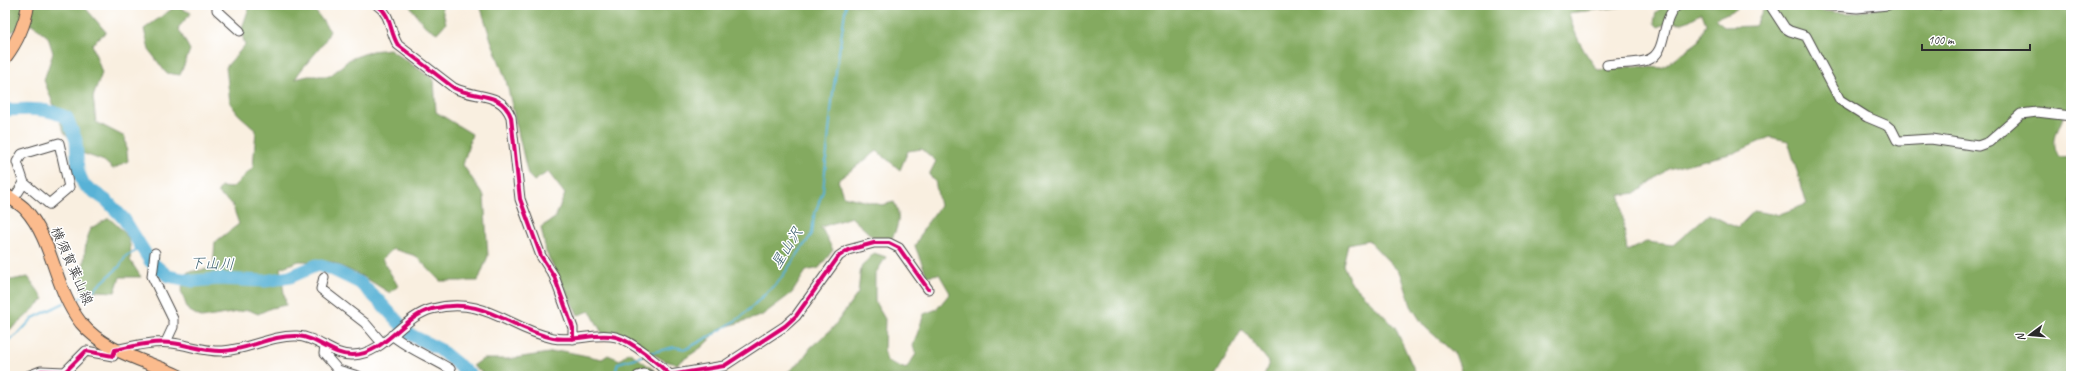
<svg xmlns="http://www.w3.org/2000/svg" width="2076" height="381" font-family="Caveat,'Klee One',sans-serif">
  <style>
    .forest { fill: #84aa60; stroke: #586a46; fill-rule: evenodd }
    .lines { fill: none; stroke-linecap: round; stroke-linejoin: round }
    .stream { stroke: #59b2d6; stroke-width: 2 }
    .river { stroke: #59b2d6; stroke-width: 13 }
    .minor-casing { stroke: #4a4846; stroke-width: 11 }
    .major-casing { stroke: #4a4846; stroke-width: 14 }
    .minor { stroke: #fff; stroke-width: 9 }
    .major { stroke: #fbbb8d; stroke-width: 12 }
    .cycleway-casing { stroke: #fff; stroke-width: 6 }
    .cycleway { stroke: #d6006c; stroke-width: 4 }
    .labels { text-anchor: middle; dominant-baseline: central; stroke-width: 3; stroke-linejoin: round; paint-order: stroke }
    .street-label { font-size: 14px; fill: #2b2b2b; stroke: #fff }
    .water-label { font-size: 15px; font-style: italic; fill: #3d616f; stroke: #fff }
  </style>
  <rect width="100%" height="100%" fill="#fff"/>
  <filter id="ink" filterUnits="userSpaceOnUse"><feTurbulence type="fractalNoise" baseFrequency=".025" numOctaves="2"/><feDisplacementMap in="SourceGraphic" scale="8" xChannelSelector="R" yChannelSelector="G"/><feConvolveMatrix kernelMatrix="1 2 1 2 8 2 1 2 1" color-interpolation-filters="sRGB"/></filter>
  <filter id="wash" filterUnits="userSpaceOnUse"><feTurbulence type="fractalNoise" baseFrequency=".012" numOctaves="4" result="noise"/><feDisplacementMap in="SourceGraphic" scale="16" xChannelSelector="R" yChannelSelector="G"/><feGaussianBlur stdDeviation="0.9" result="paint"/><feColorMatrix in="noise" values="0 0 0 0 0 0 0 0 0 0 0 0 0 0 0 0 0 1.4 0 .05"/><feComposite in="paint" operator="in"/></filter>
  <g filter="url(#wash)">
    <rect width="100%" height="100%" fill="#f9efe0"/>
    <path class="forest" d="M5,5H83L106,32L92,44L102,73L93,97L96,122L125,137L128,161L113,169L104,161L82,153L64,132L44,80L53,53L48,37L32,24L8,33L5,30Z
      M250,5H311L330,31C322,50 306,61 295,79L308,76H330L350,59L372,51L390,49L434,80L436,112L472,134L463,165L484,196L488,256L478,281H440L416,256L393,249L382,259L398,286L390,293L364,277L332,262L299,261L280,268L286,305L271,308L258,314L249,310L202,318L188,310L181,291L188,272L213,268L215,242L239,224L232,204L217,193L221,187L232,188L253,167L256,130L238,114L230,103L226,67L245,45L241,31Z
      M409,5H441L446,23L437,33L425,26Z
      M480,5H1637L1569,13C1574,35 1584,53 1598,70L1637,66L1662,68L1699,41L1706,24L1702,13L1688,21L1682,23L1671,22L1658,27L1654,23L1656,12L1666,5H1741L1737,9L1716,18L1724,27L1755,26L1766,5H1801V7C1817,10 1834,13 1850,13C1864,12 1879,6 1893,5C1907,4 1934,10 1944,5H2071V114H2064C2059,131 2049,140 2059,157L2071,156V376H1463L1455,354L1424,326L1411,306L1401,274L1368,240L1348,244L1343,265L1350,281L1395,327L1417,376H1264L1269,362L1242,329L1215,376H783L801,361L811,347L832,329L858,293L861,267L874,253L886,257L875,274V302L885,319L884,351L887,361L906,369L916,354L913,346L924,314L937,309L950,293L939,274L927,276L915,246L925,226L940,206L935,181L929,175L936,161L922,149L908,151L900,170L877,151L838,180L843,196L882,205L894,202C901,214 899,226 892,238L875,239L851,217L821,227L833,250L819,268L806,271L792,293L761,316L721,328L702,347L677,364L665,361L624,337L602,333L590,311L578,315L546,252L541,227L555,218L565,194L548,172L534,181L528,175L506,80L491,40ZM1770,137L1788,141L1807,204L1777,215L1754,211L1737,228L1709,214L1673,245L1646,242L1627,251L1620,195L1636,193L1668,169L1734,153Z
      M176,6L191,13L178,28L190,50L180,75L166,73L149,50L144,29Z
      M109,218C125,233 133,237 130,260L141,277H120L115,292L81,290L86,242L91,228Z
      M28,277L44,299L20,322L5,333V281Z
      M563,351L602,359L608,355L620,360L629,352L654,370L653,372L641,369L628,376H491L486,375L473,366L483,359H508Z"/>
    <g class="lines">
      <path class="stream" d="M72,301L88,295L119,267L126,256L142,248
        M5,343L19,333L33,318L64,303
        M650,353L674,347L686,349L714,334L741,317L779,281L812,234L814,216L823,191L833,92L846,5
        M614,376L618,363L642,356"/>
      <path class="river" d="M5,110C26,109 48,107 67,118L76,140L78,171L84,185L107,201L124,219L150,261L168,276L193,281L218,279L265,281L290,277L317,265L331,269L360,283L380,302L409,334L439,349L472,376"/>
    </g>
  </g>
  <g filter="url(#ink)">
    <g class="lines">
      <g class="minor-casing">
        <path id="minor" d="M217,5V10L240,31
          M377,5C392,15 389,31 398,45L454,88C476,99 501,91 511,117L520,199L541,256L554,276L573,328V339
          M1770,5L1785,28L1790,31L1806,36L1840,100L1867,117L1886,125L1892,130L1897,140L1900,141L1931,139L1978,146L1989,142L2021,114L2037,112L2071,116
          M1824,5L1857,8L1888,5
          M1936,5H1938
          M1607,65C1620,63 1636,64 1648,60C1669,52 1659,20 1678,5
          M59,143L69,187L49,204L24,183L17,162L22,154Z
          M13,200L24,183
          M155,253L152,276L173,319V327L166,342
          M324,277L321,289L365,323L382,343
          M392,335C407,348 432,358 450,369L451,372L448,376
          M325,346L324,354L338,370L358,376
          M28,376L41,371L65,372L86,351L113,356L115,350C133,346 153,341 172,343C189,345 206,352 223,351C248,350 271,335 297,336C318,337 332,356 353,355C385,354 402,317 432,309C485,295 508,329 553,338C574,342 597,332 616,337C632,341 659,364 670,375L724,366L785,326L796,316L839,256L848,250L874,243H889L899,248L928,289
          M638,376L644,374L651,376"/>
      </g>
      <g class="major-casing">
        <path id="major" d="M5,58C17,42 25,25 28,5
          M5,194C11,199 19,203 25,209C54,241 54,289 81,323C106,353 146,360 179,376"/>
      </g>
      <use href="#minor" class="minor"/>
      <use href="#major" class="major"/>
      <g class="cycleway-casing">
        <path id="cycleway" d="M377,5C392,15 389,31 398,45L454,88C476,99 501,91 511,117L520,199L541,256L554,276L573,328V339
          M28,376L41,371L65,372L86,351L113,356L115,350C133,346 153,341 172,343C189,345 206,352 223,351C248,350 271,335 297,336C318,337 332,356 353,355C385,354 402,317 432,309C485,295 508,329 553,338C574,342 597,332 616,337C632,341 659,364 670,375L724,366L785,326L796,316L839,256L848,250L874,243H889L899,248L928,289"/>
      </g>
      <use href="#cycleway" class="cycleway"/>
    </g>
  </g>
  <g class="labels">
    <g class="street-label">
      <text transform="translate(72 266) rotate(66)">横須賀葉山線</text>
    </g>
    <g class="water-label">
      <text transform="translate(787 248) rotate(-58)">星山沢</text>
      <text transform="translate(212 264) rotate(2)">下山川</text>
    </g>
  </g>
  <rect width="2076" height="381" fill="none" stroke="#fff" stroke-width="20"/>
  <g transform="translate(2030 335) rotate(254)" stroke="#ffffff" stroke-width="3" paint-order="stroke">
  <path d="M0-3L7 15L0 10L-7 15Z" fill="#2b2b2b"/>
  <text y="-6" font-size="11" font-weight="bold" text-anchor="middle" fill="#2b2b2b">N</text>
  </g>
  <path d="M1922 44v6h108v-6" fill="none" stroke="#2b2b2b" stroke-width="2"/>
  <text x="1928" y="44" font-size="12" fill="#2b2b2b" stroke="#ffffff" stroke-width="3" paint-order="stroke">100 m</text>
</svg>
